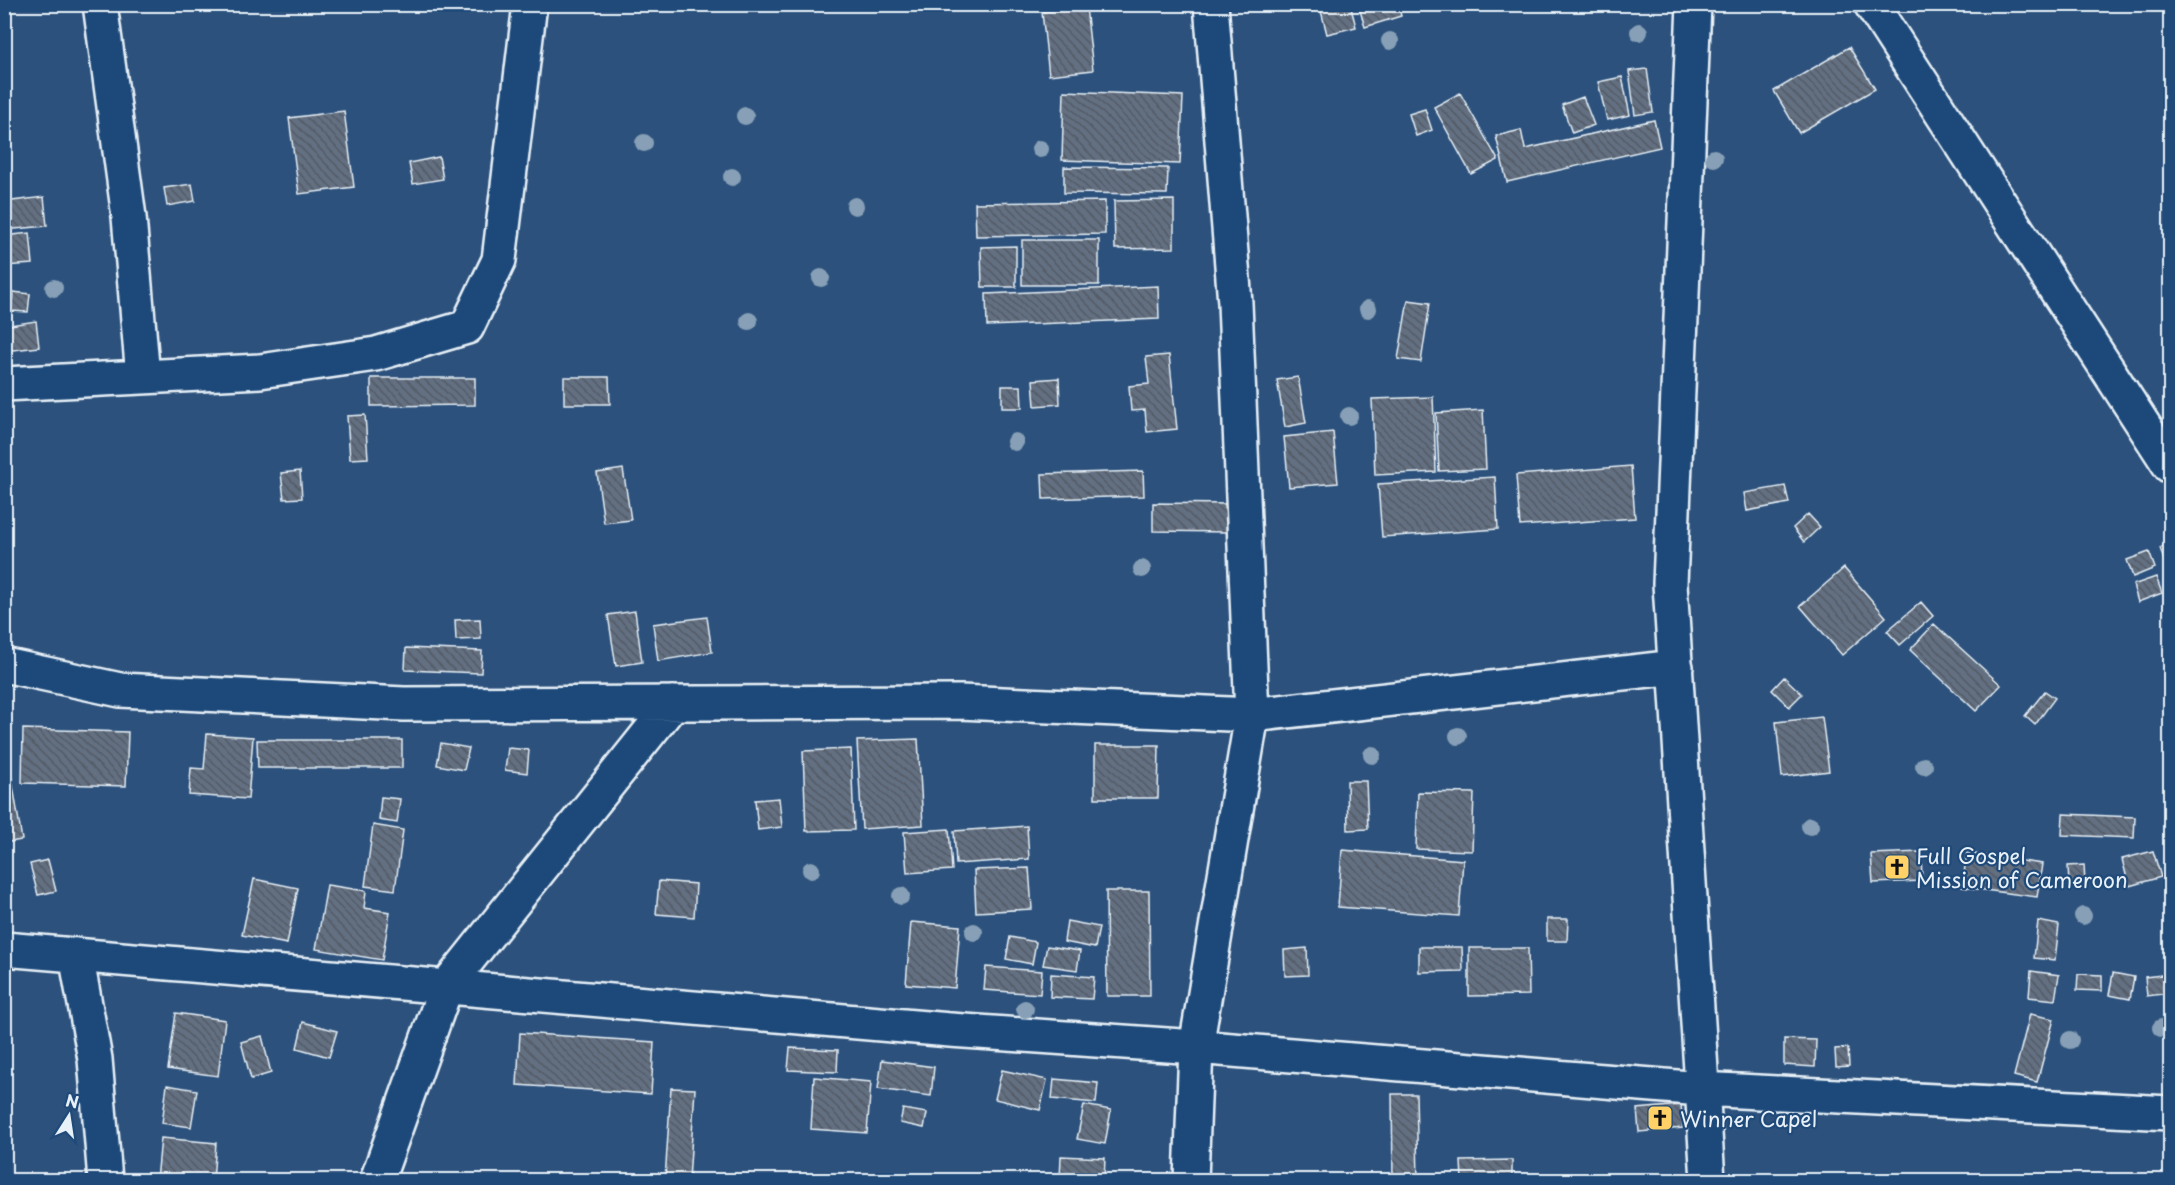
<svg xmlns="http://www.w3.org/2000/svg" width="2175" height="1185" font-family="'Playpen Sans',sans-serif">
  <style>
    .building { fill: url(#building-back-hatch); stroke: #e8f1f8; stroke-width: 1.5 }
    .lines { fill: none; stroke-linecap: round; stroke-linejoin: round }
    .street-casing { stroke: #e8f1f8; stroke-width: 38 }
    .street { stroke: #1f4a7a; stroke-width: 33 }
    .tree { fill: #87a0b7 }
    .labels { text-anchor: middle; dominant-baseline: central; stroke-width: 4.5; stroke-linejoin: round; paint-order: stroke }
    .poi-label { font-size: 21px; fill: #e8f1f8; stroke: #1f4a7a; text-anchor: start }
  </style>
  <defs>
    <pattern id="building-back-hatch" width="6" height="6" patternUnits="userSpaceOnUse" patternTransform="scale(1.5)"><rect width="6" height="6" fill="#626f82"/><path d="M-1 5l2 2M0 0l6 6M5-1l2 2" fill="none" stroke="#535a63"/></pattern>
  </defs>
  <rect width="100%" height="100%" fill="#2c517c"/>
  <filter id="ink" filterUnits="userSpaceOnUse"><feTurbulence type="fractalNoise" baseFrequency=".0167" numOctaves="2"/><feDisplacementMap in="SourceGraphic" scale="12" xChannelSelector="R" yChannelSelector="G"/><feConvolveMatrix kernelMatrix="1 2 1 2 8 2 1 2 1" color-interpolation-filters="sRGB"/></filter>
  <g filter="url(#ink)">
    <path class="building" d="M1331,4H1350L1356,27L1327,34L1320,7Z
      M1358,4H1398L1401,16L1365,27Z
      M1086,7L1093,70L1049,75L1042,12Z
      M1849,47L1875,89L1799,133L1774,91Z
      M1647,69L1653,112L1635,115L1629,71Z
      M1622,77L1630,115L1607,120L1598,82Z
      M1064,91L1183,96L1180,164L1062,160Z
      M1460,93L1498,160L1471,174L1434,107Z
      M1583,97L1594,125L1572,133L1562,105Z
      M1425,109L1432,130L1416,136L1409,114Z
      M344,111L354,187L299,194L289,118Z
      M1654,120L1660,147L1507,182L1496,136L1521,130L1525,149Z
      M439,157L443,179L413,184L409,163Z
      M1064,167L1168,168L1167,194L1064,193Z
      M192,184L195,201L167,206L164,188Z
      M44,197L47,226L4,230V202Z
      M1174,200V248L1115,249L1114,201Z
      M1105,201V234L976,236L975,203Z
      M30,233L33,264L4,266V236Z
      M1022,240H1099V285H1022Z
      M1016,246V287H982L981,247Z
      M1158,286L1159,319L987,326L986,294Z
      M13,292L30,294L28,312L11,311Z
      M1408,300L1430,303L1421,362L1398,359Z
      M36,321L39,347L4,351V326Z
      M1169,355L1177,429L1147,432L1145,410L1131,411L1129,386L1149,384L1146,357Z
      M564,377H609L610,404H564Z
      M1298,377L1306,423L1285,427L1277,380Z
      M371,378H475V405L371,406Z
      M1059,378L1060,404L1035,406L1033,380Z
      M1002,386H1021L1022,408H1002Z
      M1433,397L1436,472L1375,475L1372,399Z
      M1483,410L1486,469L1439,471L1436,413Z
      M365,415L368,458L350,459L347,416Z
      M1333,432L1338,483L1289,487L1284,437Z
      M1631,466L1635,518L1520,526L1516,475Z
      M623,469L631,520L604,523L597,473Z
      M300,471L302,498L284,499L281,473Z
      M1143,471L1144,496L1043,499L1042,474Z
      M1495,477L1498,529L1382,537L1378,484Z
      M1785,486L1789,503L1747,511L1744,493Z
      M1153,503L1228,504V532L1153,531Z
      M1808,514L1820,527L1804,542L1793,528Z
      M2170,543V578L2160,548Z
      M2149,552L2155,568L2133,577L2127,560Z
      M1844,568L1886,617L1842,655L1800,606Z
      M2156,577L2162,593L2138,602L2133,585Z
      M1921,602L1933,616L1900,645L1887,631Z
      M635,611L642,662L616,666L608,615Z
      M707,617L712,652L658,661L653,624Z
      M480,619L481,639L456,640L455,620Z
      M1934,624L2001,685L1976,711L1910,650Z
      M406,648L482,651L481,673L405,670Z
      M1784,677L1802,694L1789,707L1772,690Z
      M2045,691L2055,698L2035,725L2025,716Z
      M1822,717L1829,771L1782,777L1776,722Z
      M23,729L128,732L126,786L22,783Z
      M207,734L253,737L248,799L189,795L191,768L204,769Z
      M4,737L10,767L4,768Z
      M918,739L923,825L862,829L857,741Z
      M257,740H402V768H258Z
      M441,743L469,748L464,770L437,765Z
      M1095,745H1159L1158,798H1095Z
      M508,748L529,750L527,773L505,770Z
      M851,749L854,830L806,831L803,751Z
      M11,774L22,840L4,843V775Z
      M1347,781H1366L1368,829L1348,830Z
      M1418,792L1474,793L1472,851L1416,849Z
      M381,797L400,799L397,823L379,820Z
      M779,798L782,827L758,830L755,800Z
      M2063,814L2135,817L2134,838L2062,835Z
      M373,825L403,830L395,890L365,886Z
      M1027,826L1029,859L956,864L954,831Z
      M949,829L952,870L907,873L904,832Z
      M1342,850L1463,860L1459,916L1338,907Z
      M2153,851L2161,877L2129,886L2122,859Z
      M1921,852L1922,881L1873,883L1871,854Z
      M1967,853L2042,864L2037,897L1962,887Z
      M48,860L56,891L38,895L30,864Z
      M2084,865L2085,883L2069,884L2068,866Z
      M1029,868L1032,909L976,912L974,870Z
      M254,879L298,888L287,944L242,935Z
      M659,881L696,884L694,917L656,914Z
      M327,885L366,891L364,908L390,912L382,960L316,949Z
      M1106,891H1149L1150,996H1107Z
      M1547,919H1568L1567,941H1547Z
      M1067,921L1099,927L1095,948L1064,942Z
      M2038,921L2059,925L2055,960L2034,958Z
      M911,922L960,926L955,988L906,984Z
      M1010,937L1036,942L1032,964L1006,959Z
      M1047,946L1080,951L1077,970L1043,965Z
      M1419,947H1462L1463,971L1419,972Z
      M1307,948L1308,975L1285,976L1284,950Z
      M1469,948H1528L1529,995L1469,996Z
      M986,967L1042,971L1040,994L984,990Z
      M2031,971L2059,975L2055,1000L2029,997Z
      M2113,973L2134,977L2130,999L2109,995Z
      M1051,974L1094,977L1092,999L1050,997Z
      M2078,974L2102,975V991L2077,990Z
      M2170,974V993L2147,996L2145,977Z
      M176,1013L225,1020L218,1076L168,1069Z
      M2030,1014L2054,1019L2037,1082L2014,1076Z
      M303,1022L337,1031L329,1057L297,1048Z
      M520,1033L654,1042L651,1094L517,1085Z
      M262,1036L271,1073L251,1079L241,1042Z
      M1784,1039L1816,1040L1815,1067L1784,1065Z
      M790,1048L838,1050L837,1072L788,1070Z
      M1848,1048L1849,1066L1836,1067L1835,1049Z
      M882,1060L934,1067L931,1096L878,1089Z
      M1002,1070L1047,1080L1040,1110L995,1099Z
      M814,1077L871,1082L867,1133L811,1129Z
      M1054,1079L1098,1083L1096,1103L1052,1099Z
      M167,1085L197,1090L191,1127L162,1123Z
      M671,1088L695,1089L689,1180H665Z
      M1392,1094H1416L1418,1180H1393Z
      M1084,1105L1111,1110L1105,1144L1077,1139Z
      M1681,1105L1683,1128L1639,1132L1637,1109Z
      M903,1109L927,1113L924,1128L900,1123Z
      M161,1138L216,1143L213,1180H157Z
      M1061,1156L1105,1158L1104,1180H1060Z
      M1512,1160V1180H1462L1461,1161Z"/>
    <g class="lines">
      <g class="street-casing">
        <path id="street" d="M100,4L129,217L143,377
          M1694,4L1670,584L1708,1180
          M1871,4L2170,466
          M4,384L260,371L376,354L467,327L499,260L530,4
          M4,665L120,690L404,704L960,702L1252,715L1676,667
          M4,949L950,1030L1196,1047L1701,1089L2170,1113
          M76,955L95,1059L105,1180
          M377,1180L446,987L673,703
          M1191,1180L1196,1047L1252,715L1235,303L1211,4"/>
      </g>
      <use href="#street" class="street"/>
    </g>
    <g class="tree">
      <circle cx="1639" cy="32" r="9"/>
      <circle cx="1390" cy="41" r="9"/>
      <circle cx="745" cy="116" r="9"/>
      <circle cx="644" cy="143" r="9"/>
      <circle cx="1040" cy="149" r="9"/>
      <circle cx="1714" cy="158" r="9"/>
      <circle cx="732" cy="177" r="9"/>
      <circle cx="855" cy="206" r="9"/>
      <circle cx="821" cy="278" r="9"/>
      <circle cx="54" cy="288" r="9"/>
      <circle cx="1368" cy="309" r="9"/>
      <circle cx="749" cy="321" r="9"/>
      <circle cx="1349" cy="416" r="9"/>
      <circle cx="1015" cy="442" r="9"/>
      <circle cx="1142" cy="569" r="9"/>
      <circle cx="1458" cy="736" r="9"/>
      <circle cx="1372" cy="755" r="9"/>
      <circle cx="1924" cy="766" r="9"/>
      <circle cx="1810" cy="826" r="9"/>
      <circle cx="811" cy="870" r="9"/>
      <circle cx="901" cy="896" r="9"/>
      <circle cx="2083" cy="916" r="9"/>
      <circle cx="974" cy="932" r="9"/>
      <circle cx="1025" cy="1009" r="9"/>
      <circle cx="2161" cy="1028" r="9"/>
      <circle cx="2070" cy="1040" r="9"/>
    </g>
  </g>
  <defs>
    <g id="church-square" transform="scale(1.35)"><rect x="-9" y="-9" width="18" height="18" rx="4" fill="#ffd166" stroke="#1f4a7a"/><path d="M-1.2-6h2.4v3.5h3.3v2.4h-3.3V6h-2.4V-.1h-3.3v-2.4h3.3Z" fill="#111"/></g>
  </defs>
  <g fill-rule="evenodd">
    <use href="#church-square" x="1897" y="867"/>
    <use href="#church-square" x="1660" y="1118"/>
  </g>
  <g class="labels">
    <g class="poi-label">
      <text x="1916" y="855">Full Gospel<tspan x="1916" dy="24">Mission of Cameroon</tspan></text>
      <text x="1680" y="1118">Winner Capel</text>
    </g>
  </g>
  <rect width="2175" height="1185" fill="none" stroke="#1f4a7a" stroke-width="24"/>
  <rect x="12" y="12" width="2151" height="1161" fill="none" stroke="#e8f1f8" stroke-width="2" filter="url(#ink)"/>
  <g transform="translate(69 1116) rotate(12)" stroke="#1f4a7a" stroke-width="4.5" paint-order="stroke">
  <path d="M0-4.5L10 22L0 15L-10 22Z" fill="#e8f1f8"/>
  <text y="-9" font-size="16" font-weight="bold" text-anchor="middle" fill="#e8f1f8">N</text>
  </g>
</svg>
